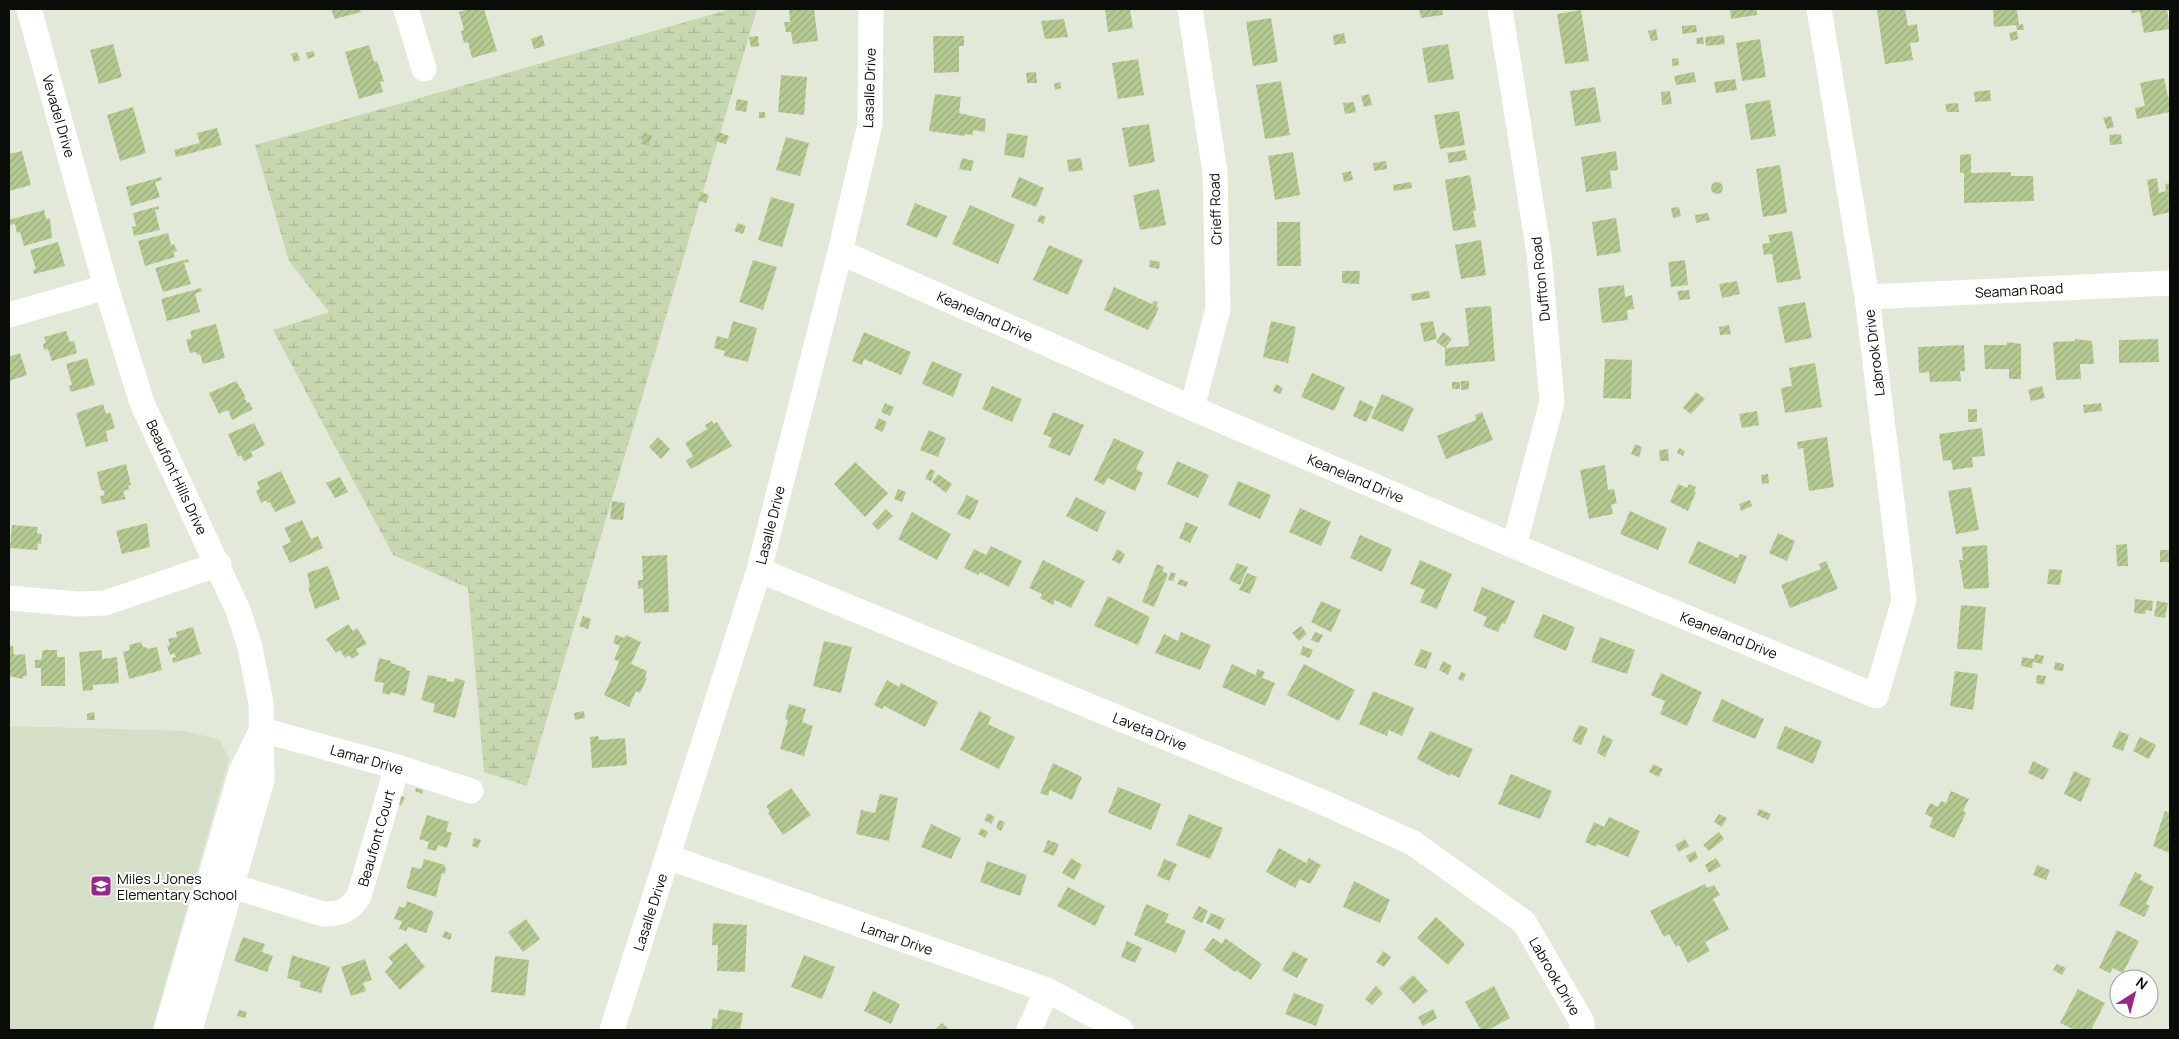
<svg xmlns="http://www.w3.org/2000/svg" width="2179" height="1039" font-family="Manrope,sans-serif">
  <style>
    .built { fill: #d5dec7 }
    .wetland { fill: url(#wetland-marsh) }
    .building { fill: url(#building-hatch) }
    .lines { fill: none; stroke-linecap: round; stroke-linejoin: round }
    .minor { stroke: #fff; stroke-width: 25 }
    .labels { text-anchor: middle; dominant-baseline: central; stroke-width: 4; stroke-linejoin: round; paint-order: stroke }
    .street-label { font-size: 14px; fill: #0a0c07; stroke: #fff }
    .poi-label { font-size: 14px; fill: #0a0c07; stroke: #fff; text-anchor: start }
  </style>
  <defs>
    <pattern id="wetland-marsh" width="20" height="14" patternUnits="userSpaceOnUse" patternTransform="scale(1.25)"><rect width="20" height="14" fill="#c7d7af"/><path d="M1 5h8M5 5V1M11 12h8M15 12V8" fill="none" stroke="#aab795"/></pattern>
    <pattern id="building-hatch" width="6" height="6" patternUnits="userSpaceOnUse" patternTransform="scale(1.25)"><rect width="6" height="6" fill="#b5ca92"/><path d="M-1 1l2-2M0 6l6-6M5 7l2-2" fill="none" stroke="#9aac7c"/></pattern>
  </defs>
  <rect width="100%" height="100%" fill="#e3e9d9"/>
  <path class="built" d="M9,726L186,731L220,740L229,759L152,1030H9Z"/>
  <path class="wetland" d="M731,9H757L527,786L484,772L468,588L393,555L273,330L329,312L289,261L255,145Z"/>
  <path class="building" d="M331,9H360L361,12L335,19Z
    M469,9H484L497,51L472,58L468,42L464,43L461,31L464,30L459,12Z
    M789,9H814L818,41L793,44L791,32H786L784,22H790Z
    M1105,9H1130L1133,28L1108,32Z
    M1419,9H1442L1443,15L1421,18Z
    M1730,9H1757V15L1731,19Z
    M1886,9H1905L1908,26L1917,24L1919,42L1910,43L1913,60L1885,64L1877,10Z
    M1993,9H2017L2019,25L2023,24L2024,30H2017L2016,25L1994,27Z
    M2131,9H2167L2170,29L2144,33L2140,12L2132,13Z
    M1581,10L1589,61L1565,64L1557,14Z
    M1271,18L1278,62L1253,66L1246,22Z
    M1064,19L1068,37L1045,39L1041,21Z
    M1696,25L1697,32L1682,34V26Z
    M1656,29L1658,40L1651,41L1648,31Z
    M2017,31L2018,39L2011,41L2009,33Z
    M1344,33L1346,43L1334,45L1333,35Z
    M542,35L545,46L534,49L531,39Z
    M1724,35L1725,44L1706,46L1705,37Z
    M758,36L759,46L751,47L749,37Z
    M933,36H964V46H959V72L934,73Z
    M1703,37L1704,44H1697L1696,38Z
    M1760,39L1766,77L1742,81L1736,43Z
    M113,44L122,77L99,84L90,50Z
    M1448,44L1454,79L1428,83L1422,48Z
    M369,45L374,62L377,61L384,81L380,82L383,92L359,99L345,52Z
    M313,51L315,56L308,59L306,53Z
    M297,52L300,60L294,62L291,54Z
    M1678,58L1679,65L1672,66V59Z
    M1138,59L1144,95L1118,99L1112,63Z
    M1036,72L1037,83H1027L1026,73Z
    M1694,72L1696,82L1676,85L1674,76Z
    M781,75L807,77L804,115L778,112Z
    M2164,78L2168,97L2170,96V112L2137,119L2135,108L2145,106L2140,83Z
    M1735,79L1737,90L1716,93L1714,82Z
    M1281,81L1290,135L1265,139L1256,85Z
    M1060,82L1061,88L1055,90L1054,84Z
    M1595,87L1601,122L1575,126L1570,91Z
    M1990,90L1991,101L1975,102L1974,92Z
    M1670,91L1672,104L1662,105L1661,92Z
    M935,94L961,97L959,113L986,119L985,132L973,130V135L965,134V136L929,131Z
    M1369,94L1372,105L1364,107L1361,96Z
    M737,99L748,101L746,112L735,110Z
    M1770,100L1776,136L1751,140L1745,104Z
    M1354,102L1356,112L1345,114L1343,103Z
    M1958,103L1959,112H1947L1945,104Z
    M133,107L146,153L120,161L107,115Z
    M1459,111L1465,145L1440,149L1434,115Z
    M759,112H765V118H759Z
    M2111,116L2114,127L2107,129L2103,118Z
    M1149,124L1155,162L1129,167L1122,128Z
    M217,128L222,145L176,157L174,150L199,143L201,148L197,133Z
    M718,132L729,136L726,144L715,141Z
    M643,133L652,135L649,146L641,144Z
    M1007,133L1028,136L1024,158L1004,155Z
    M2121,134L2122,144L2110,145L2109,135Z
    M786,137L809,143L800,176L776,170Z
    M1465,150L1467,160L1449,163L1447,153Z
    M22,151L31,185L9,191V154Z
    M1616,151L1618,170L1610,171L1612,188L1586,192L1581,157Z
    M1293,152L1300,195L1275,200L1268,156Z
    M1971,154V173L2011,172V176H2033L2034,201L1964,203V173H1960V155Z
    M962,158L974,161L971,171L959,169Z
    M1081,158L1083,170L1069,172L1067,160Z
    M1386,161L1387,169L1374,171L1373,163Z
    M1780,165L1787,213L1763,217L1756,169Z
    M1351,171L1353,180L1344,182L1342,173Z
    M1470,175L1476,210L1473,211L1476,227L1453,231L1445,180Z
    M161,177L162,180L155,182L160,197L131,206L126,187Z
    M1019,177L1044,188L1036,207L1011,197Z
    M2157,178L2159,193L2166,191L2165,184L2170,183V212L2153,216L2147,180Z
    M1411,182L1412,188L1394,191L1393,185Z
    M1711 188a6 6 0 1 1 12 0a6 6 0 1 1-12 0Z
    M1159,189L1166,225L1140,230L1133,195Z
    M701,192L709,195L706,203L698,200Z
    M771,197L795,204L782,247L758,240Z
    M915,203L947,216L937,238L906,225Z
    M970,205L1015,225L998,264L952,244Z
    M159,206V209L155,210L160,230L134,236L132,227L136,226L133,213Z
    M1679,207L1681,216L1673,218L1671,208Z
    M44,210L46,219L50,218L52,238L24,246L20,232L17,233L15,224L10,225L9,220Z
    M1708,213L1710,220L1696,223L1695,215Z
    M1040,215L1046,217L1043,224L1037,221Z
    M1616,218L1621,252L1597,256L1592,222Z
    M1277,222H1300L1301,266H1277Z
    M738,223L746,226L743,234L734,231Z
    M1792,231L1801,279L1777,283L1772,254L1764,255L1762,244L1770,243L1768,235Z
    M168,233L171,245L174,244L177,251L173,252L175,257L145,266L138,241Z
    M1481,240L1486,275L1461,279L1455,245Z
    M58,242L65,266L34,274L33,270L36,269L30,250Z
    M1049,245L1083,260L1068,295L1033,280Z
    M188,259L189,262L184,263L191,284L163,292L155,268Z
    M753,260L777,267L763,310L739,302Z
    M1150,260L1160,262L1159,269L1149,267Z
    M1685,260L1688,285L1671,287L1668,262Z
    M1342,271H1360L1359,284L1342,283Z
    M1737,281L1740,294L1722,298L1719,284Z
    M1624,285L1625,297L1632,295L1634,309L1627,310L1628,320L1602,323L1598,288Z
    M1114,287L1152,304L1154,301L1158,302L1156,307L1159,308L1148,330L1104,310Z
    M201,288L202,291L195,294L200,312L167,321L161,299Z
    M1689,290L1690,299L1679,300L1677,291Z
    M1429,291L1430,298L1412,301L1411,294Z
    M1805,302L1812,338L1785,343L1778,307Z
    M1491,306L1495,361L1445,366V348L1436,342L1443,332L1452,339L1445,348L1469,346L1465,308Z
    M733,321L757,328L748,362L724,356L725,351L714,348L717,336L728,339Z
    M1271,321L1296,327L1288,363L1263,357Z
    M1433,321L1437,339L1424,342L1420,323Z
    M216,324L225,358L203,364L200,354L197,355L196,352L190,353L186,340L192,338L190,331Z
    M1729,325L1731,334L1720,335L1719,327Z
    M66,331L70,342L74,341L77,353L52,361L48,349L44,350L43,344L46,343L44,337Z
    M864,332L911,352L901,375L864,359L862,365L852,361Z
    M2075,339L2092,341L2094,364H2080L2081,379L2056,380L2053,342L2075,341Z
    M2158,339L2159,362L2119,363V340Z
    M2007,342L2021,344V379H2009V369H1985L1984,345H2007Z
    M1964,345L1965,371H1960L1961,381L1930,382L1929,372L1919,373L1918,347Z
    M20,353L27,375L9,381V357Z
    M87,358L95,385L71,392L69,386L72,385L66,364Z
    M1605,359L1632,360L1631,399L1603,398Z
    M932,361L962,374L953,397L922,384Z
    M1815,363L1822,407L1785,413L1781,388L1792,386L1789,368Z
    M1312,373L1345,387L1334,411L1301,397Z
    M236,381L246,397L244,398L247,403L249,402L253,409L232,420L228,410L219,414L209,393Z
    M1461,381H1469V389L1461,390Z
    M1452,382H1460V389H1452Z
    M1276,384L1283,388L1280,394L1273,391Z
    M992,386L1022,399L1012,422L982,409Z
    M2042,386L2045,398L2031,401L2028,390Z
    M1696,392L1705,399L1691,414L1683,408Z
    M1382,394L1414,408L1403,432L1371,418Z
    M1360,400L1374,407L1366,422L1353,416Z
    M885,403L894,407L890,416L881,412Z
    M2101,403L2102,411L2084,413L2083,405Z
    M103,404L106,414L110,412L115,428L106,431L108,441L86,447L76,413Z
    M1968,409H1977V422H1968Z
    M1757,411L1759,425L1742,428L1739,414Z
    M1053,412L1084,425L1070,456L1048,447L1052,438L1043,434Z
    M1482,412L1493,440L1446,459L1437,436L1476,420L1475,415Z
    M879,418L887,422L882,432L874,428Z
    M712,421L714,424L717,422L732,446L691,469L686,461L693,456L685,443L707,429L705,425Z
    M254,423L265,445L251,452L253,457L244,461L241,455L238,457L228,434Z
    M1982,428L1985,456L1972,457L1973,467L1953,470L1951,460L1943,461L1939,434Z
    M929,430L946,438L938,457L920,450Z
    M658,437L670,449L661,459L649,447Z
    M1827,437L1834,487L1809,491L1803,448L1798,449L1797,442Z
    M1114,438L1144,452L1136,469L1143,473L1135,491L1108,478L1104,485L1094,480Z
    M1635,444L1642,447L1639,457L1631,454Z
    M1679,448L1685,451L1683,456L1677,453Z
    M1668,449L1669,461H1660L1659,450Z
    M1177,461L1209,475L1198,498L1167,484Z
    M855,462L888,493L865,517L834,484Z
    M126,464L131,485L128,486L129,489L123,491L126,499L102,504L100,496L105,495L103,490H101L97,472Z
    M1605,465L1608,490L1614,489L1617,503L1611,505L1613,514L1589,519L1580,470Z
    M930,469L935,471L931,481L925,479Z
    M281,471L296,503L275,512L270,502L267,503L266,500L261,503L256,491L260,489L257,482Z
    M938,474L952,484L946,493L932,482Z
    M1768,474L1769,483L1762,484L1761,475Z
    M340,477L348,492L335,498L326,483Z
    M1238,481L1271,495L1260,519L1228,505Z
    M1678,484L1687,488L1689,484L1696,487L1694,491L1696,492L1688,511L1670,502Z
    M1971,487L1979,530L1956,534L1948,491Z
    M898,489L906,492L902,502L894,499Z
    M967,495L979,501L970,520L957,514Z
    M1076,497L1106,512L1097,532L1066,516Z
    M1750,500L1752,506L1741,511L1739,504Z
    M612,501L625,503L623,520L610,519Z
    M1300,508L1331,522L1321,546L1289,532Z
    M886,509L893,516L878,530L872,524Z
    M1630,511L1667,528L1658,550L1620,534Z
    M912,512L951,534L937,560L898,539Z
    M302,520L311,539L318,536L323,548L290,563L282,546L291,542L284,528Z
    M1186,522L1198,527L1190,543L1179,538Z
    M147,523L150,547L122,554L116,531Z
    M12,525L38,527L37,533L42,534L41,544L38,543L37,550L10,548Z
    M1778,533L1795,541L1787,561L1769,553Z
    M1360,535L1392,549L1382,572L1350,558Z
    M1698,541L1738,558L1740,554L1747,556L1735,584L1688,563Z
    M2127,544L2128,566H2117L2116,545Z
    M1987,545L1989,588L1964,589L1959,560H1963L1962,547Z
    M991,546L1022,561L1009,587L980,572L978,575L964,568L974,549L986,555Z
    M1117,549L1125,554L1120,564L1112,560Z
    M2160,550H2170V562H2160Z
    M667,555L669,612L644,613L643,588L638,589V580H643L642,556Z
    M1043,560L1085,581L1071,608L1055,600L1053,605L1040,598L1042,594L1029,588Z
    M1420,560L1452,574L1437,609L1420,602L1425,590L1410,584Z
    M1826,561L1838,589L1790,608L1781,585L1821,569L1819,564Z
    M1237,563L1248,567L1240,585L1229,580Z
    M1157,564L1164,567L1162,571L1168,574L1154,607L1142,602Z
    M328,566L340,599L315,609L308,587L310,586L307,573Z
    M2049,569L2062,570L2060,585L2047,584Z
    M1171,572L1176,574L1173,581L1168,580Z
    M1247,573L1257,577L1250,594L1239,590Z
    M1180,579L1188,582L1186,587L1177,584Z
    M1482,587L1515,601L1505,624L1502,623L1498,632L1483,626L1487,617L1473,611Z
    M1108,596L1150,617L1138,645L1094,626Z
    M2135,599L2153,601L2152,611L2146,610L2145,614L2134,613Z
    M1321,601L1341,610L1331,632L1311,622Z
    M2157,601L2168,603L2165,618L2154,616Z
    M1961,605L1986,607L1982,650L1957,649Z
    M1543,614L1575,627L1566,651L1533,637Z
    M583,616L591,619L588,629L579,626Z
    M348,624L353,631L357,628L367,644L356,649L359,654L352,659L349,655L345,658L340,650L336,653L326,639Z
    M1301,626L1307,634L1299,641L1292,633Z
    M193,627L201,654L173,663L172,658L176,657L174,653L170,655L167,646L170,645L168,639L177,637L176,632Z
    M1181,632L1211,645L1200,670L1155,653L1164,634L1178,641Z
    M1315,632L1323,635L1319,643L1311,640Z
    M616,635L624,638L626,635L641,642L631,664L647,671L645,677L647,678L640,693L636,691L629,707L604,695L619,662L614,659L620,646L613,643Z
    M1600,637L1635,650L1627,674L1591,662Z
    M824,641L852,647L841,693L813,686Z
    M141,642L143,647H146L147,649L157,647L162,670L129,679L123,652L130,650L129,645Z
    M9,646H13L14,655L25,654L27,676H23V679L9,676Z
    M1303,646L1313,650L1309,658L1300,654Z
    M1421,649L1432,653L1426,669L1414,665Z
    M43,650H57V657H65V686H41V668H35V660H41Z
    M102,650V659L117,657L119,683L93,685V690L83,691L79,652Z
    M2035,654L2044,656L2042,664L2033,662L2032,668L2021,666L2022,657L2034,659Z
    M379,658L391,661V663L406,668V670L410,671L405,696L391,692L390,695L382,693L384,683L374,681Z
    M1443,661L1452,666L1448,675L1439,670Z
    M2055,662L2064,664L2063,671L2054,670Z
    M1232,664L1255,675L1258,669L1265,672L1262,678L1275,683L1265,706L1222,687Z
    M1304,664L1355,690L1339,721L1287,695Z
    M1955,671L1978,674L1973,710L1950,706Z
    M1461,672L1466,674L1463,681L1458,679Z
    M1661,673L1702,692L1687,726L1660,714L1665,701L1651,695Z
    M428,675L447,679L446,681L454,682L455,678L465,681L455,718L433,712L435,704L421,700Z
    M2037,675L2046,676L2044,685L2036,683Z
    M887,680L899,687L901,683L938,702L925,727L884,706L882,709L874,705Z
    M1373,691L1414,708L1402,736L1389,730L1387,736L1359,724Z
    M1722,699L1764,719L1755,739L1712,721Z
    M789,704L806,709L802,722L813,726L804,756L780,749L788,720L785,719Z
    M584,711L585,718L575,720L574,713Z
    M979,711L991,717L988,724L1015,737L999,769L960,750Z
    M94,712L95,720H87V714Z
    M1579,725L1588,728L1581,745L1572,741Z
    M1785,726L1822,741L1813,764L1776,748Z
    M1430,731L1473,749L1459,778L1451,774L1450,776L1417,759Z
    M2119,731L2129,735L2123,751L2112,747Z
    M1603,735L1613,740L1605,757L1597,753Z
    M598,736L599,740L625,738L627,765L592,768L590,737Z
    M2140,737L2156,745L2149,759L2133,751Z
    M2033,761L2049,769L2043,780L2028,773Z
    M1053,763L1082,777L1072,800L1050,790L1048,796L1040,793Z
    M1653,764L1663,769L1659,777L1649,772Z
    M2074,771L2091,779L2081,802L2064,794Z
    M1511,774L1552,791L1540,819L1498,804Z
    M1118,787L1161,804L1151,830L1108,813Z
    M416,788L423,790L422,794L415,791Z
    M791,788L811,815L783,835L768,813L770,812L766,806Z
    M1951,791L1969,799L1963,811L1966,813L1954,838L1929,827L1933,818L1925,814L1930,803L1938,807L1941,801L1946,803Z
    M880,794L898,798L889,841L856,834L861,810L875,813Z
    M401,796L405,798L401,806L398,804Z
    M1759,809L1771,814L1768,820L1757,815Z
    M2165,811L2170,813V853L2153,846Z
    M988,813L995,817L991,824L984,820Z
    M1189,814L1223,828L1210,859L1176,845Z
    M1719,814L1727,818L1722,827L1714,822Z
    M427,815L449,822L446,831L452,833L447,848L438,845L436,851L427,849L429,842L419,839Z
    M1609,817L1640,831L1628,857L1597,844L1596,847L1585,842L1594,822L1604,827Z
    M999,820L1005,822L1001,831L996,828Z
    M931,824L961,838L951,859L921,847Z
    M981,828L988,832L985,838L978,834Z
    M1719,832L1724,839L1709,851L1703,845Z
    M474,838L481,840L478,848L472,846Z
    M1685,839L1689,846L1679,852L1675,845Z
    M1048,840L1059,844L1054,856L1043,852Z
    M1279,848L1306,863L1309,858L1321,865L1310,884L1300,879L1295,888L1266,872Z
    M1695,851L1698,858L1690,863L1686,856Z
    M1071,858L1082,865L1074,880L1062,873Z
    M1716,858L1721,866L1709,873L1705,865Z
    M424,859L445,865L444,867L446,868L445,874L442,873L436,897L406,888L412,867L421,869Z
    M1164,859L1177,864L1169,881L1157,876Z
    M987,861L1027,875L1020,896L980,882Z
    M2037,865L2050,870L2046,880L2033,875Z
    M2135,872L2142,875L2140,880L2154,887L2146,904L2150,906L2144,917L2119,905Z
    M1354,881L1390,900L1380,923L1343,907Z
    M1705,884L1707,888L1714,885L1720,895L1713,899L1729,929L1705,942L1710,951L1688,963L1679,945L1676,947L1669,934L1664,937L1650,911Z
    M1068,887L1105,906L1095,926L1057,906Z
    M407,901L434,912L426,933L408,927L406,931L399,929L402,921L394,919L399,906L405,908Z
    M1146,904L1169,914L1165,922L1186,931L1176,953L1134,935Z
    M1199,906L1208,911L1202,923L1192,918Z
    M1211,913L1225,919L1220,930L1206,923Z
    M1436,917L1465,944L1448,965L1417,938Z
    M526,919L540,939L523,952L508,932Z
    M713,923L747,925L745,972L717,971L718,945H712Z
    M2117,930L2139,941L2123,973L2113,968L2110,973L2099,968Z
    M445,931L452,934L450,940L442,937Z
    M243,937L265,944L262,952L273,956L267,972L234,961Z
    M1213,938L1222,944L1225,938L1262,964L1251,980L1236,970L1235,972L1204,950Z
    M1127,941L1142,948L1135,963L1121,957Z
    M406,943L425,967L400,990L385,972L393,963L388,957Z
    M1293,951L1308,959L1297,978L1282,970Z
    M1383,951L1391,957L1384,967L1376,962Z
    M292,955L330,967L321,993L299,987L301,982L287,978Z
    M804,955L835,967L822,999L791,987Z
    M495,956L529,960L525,996L491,992Z
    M365,959L372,980L363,983L366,991L351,996L341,967Z
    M2057,964L2066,968L2062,975L2053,970Z
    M1413,975L1428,991L1414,1004L1399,988Z
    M1376,986L1383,993L1372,1005L1365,999Z
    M1494,986L1510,1018L1488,1030H1481L1465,1002Z
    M2078,989L2105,1003L2091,1030H2075L2060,1023Z
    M873,991L900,1004L891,1024L864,1011Z
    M1294,993L1324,1005L1316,1026L1285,1014Z
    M719,1009L743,1013L740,1030H711L713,1018L717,1019Z
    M1433,1009L1437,1018L1423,1026L1418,1017Z
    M239,1010L247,1012L245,1018L237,1016Z
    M942,1023L950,1030H935Z"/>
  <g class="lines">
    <path class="minor" d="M29,9L106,287L142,403L238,610L250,647L261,703L262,780L190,1030
      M406,9L424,69
      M1190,9L1215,172L1218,309L1192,408
      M1500,9L1539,253L1552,402L1514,546
      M840,252L1192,408L1514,546L1876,696L1904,600L1867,297L1819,9
      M1867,297L2170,283
      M9,315L106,287
      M759,570L1320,801L1413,843L1524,922L1582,1022V1030
      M9,598L78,604L105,603L219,564
      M262,730L397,767L471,791
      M668,857L1047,990L1121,1030
      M219,880L232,886L323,914C340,914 350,911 359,896L397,767
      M166,1030L241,772L259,735
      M612,1030L759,570L840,252L870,124L871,9
      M1029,1030L1047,990"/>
  </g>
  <defs>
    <g id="school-square" transform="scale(1.125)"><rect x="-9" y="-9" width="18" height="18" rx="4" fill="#982886" stroke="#fff"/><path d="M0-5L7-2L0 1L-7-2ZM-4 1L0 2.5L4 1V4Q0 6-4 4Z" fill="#fff"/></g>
  </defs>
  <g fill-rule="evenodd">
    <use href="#school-square" x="101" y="886"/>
  </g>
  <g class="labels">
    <g class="street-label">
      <text transform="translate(869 88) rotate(-88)">Lasalle Drive</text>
      <text transform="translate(59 116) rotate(74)">Vevadel Drive</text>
      <text transform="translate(1215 209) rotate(-92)">Crieff Road</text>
      <text transform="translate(1540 279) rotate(-96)">Duffton Road</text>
      <text transform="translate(2019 290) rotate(-3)">Seaman Road</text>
      <text transform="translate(985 316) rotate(24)">Keaneland Drive</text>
      <text transform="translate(1874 353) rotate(-97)">Labrook Drive</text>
      <text transform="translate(177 477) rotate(65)">Beaufont Hills Drive</text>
      <text transform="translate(1356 478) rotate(23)">Keaneland Drive</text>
      <text transform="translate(770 525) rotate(-76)">Lasalle Drive</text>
      <text transform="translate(1729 635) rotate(22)">Keaneland Drive</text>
      <text transform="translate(1150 731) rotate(22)">Laveta Drive</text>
      <text transform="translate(367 759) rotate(16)">Lamar Drive</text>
      <text transform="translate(376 838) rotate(-74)">Beaufont Court</text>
      <text transform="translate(650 912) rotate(-72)">Lasalle Drive</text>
      <text transform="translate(897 938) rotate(19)">Lamar Drive</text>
      <text transform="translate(1555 976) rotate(60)">Labrook Drive</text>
    </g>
    <g class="poi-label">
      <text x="117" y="878">Miles J Jones<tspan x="117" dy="16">Elementary School</tspan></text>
    </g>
  </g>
  <rect width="2179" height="1039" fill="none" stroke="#0a0c07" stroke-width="20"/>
  <g transform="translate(2134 994) rotate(36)"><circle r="24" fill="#ffffff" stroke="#9d9e9c"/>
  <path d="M0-4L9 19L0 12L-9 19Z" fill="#982886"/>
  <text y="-8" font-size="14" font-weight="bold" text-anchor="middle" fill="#0a0c07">N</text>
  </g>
</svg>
